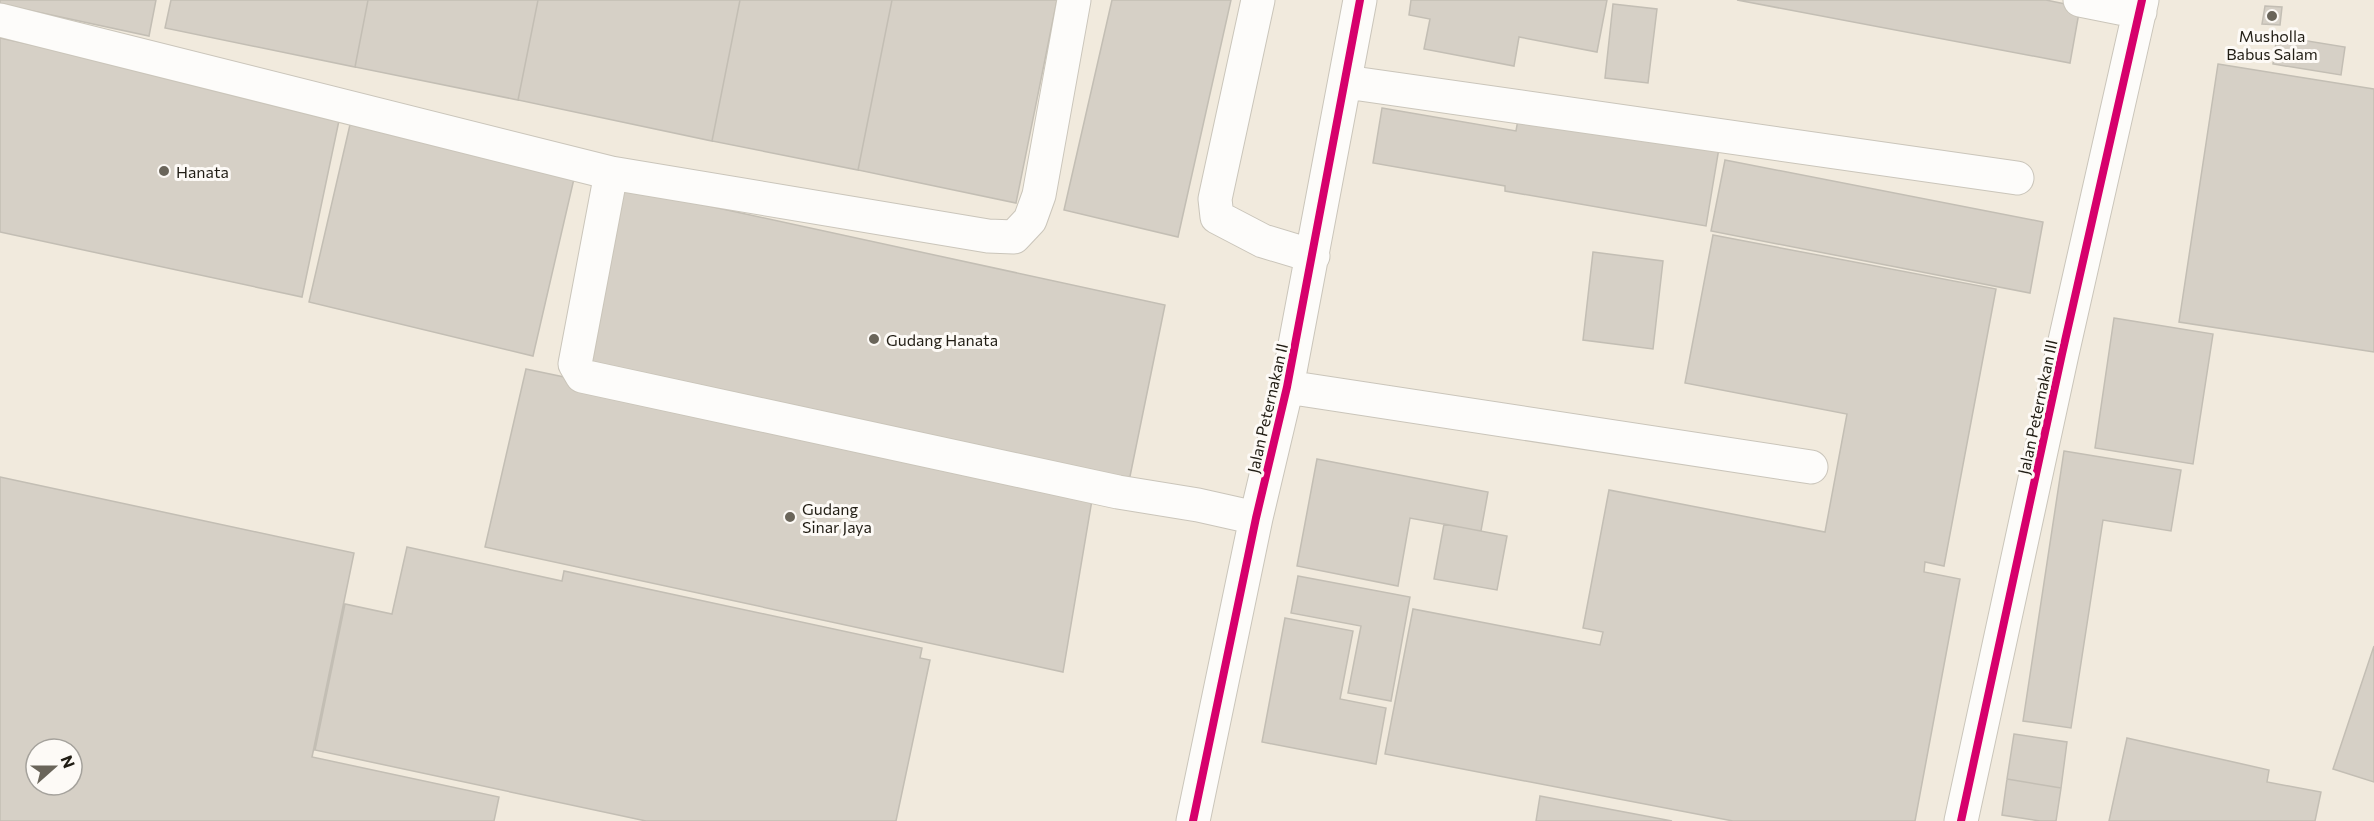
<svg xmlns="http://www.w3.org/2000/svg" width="2374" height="821" font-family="Commissioner,sans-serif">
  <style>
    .building { fill: #d6d0c6; stroke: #c3beb4; stroke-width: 1.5; fill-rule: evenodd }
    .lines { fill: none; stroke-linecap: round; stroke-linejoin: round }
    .minor-casing { stroke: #cac5ba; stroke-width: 35 }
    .minor { stroke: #fdfcfa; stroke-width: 33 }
    .cycleway-casing { stroke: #fdfaf6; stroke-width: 11 }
    .cycleway { stroke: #d6006c; stroke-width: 8 }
    .poi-dot { fill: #6a655a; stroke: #fdfaf6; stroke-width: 2 }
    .labels { text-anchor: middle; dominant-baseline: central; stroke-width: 6; stroke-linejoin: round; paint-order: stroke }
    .poi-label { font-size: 16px; fill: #211d14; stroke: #fdfaf6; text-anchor: start }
    .street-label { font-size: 16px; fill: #211d14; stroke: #fdfaf6 }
  </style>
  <rect width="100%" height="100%" fill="#f1eadd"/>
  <path class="building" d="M0,0H156L149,36L0,4Z
    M171,0H368L355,67L165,28Z
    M368,0H538L518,100L355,67Z
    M538,0H740L712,141L518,100Z
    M740,0H892L858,170L712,141Z
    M892,0H1057L1016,203L858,170Z
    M1112,0H1231L1178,237L1064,210Z
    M1411,0H1607L1597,52L1519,37L1514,66L1424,49L1430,19L1409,15Z
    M1737,0H2046L2080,7L2070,63Z
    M1613,4L1657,9L1648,83L1605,78Z
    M2265,6L2282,7L2280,25L2262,24Z
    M2277,36L2345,47L2341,75L2273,64Z
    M0,38L341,111L302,297L0,232Z
    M2218,64L2374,89V352L2179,322Z
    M1382,108L1516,131L1519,114L1719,148L1706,226L1505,191V186L1373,163Z
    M352,116L576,170L533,356L309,302Z
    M1725,160L2043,222L2030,293L1711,231Z
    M621,187L1165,305L1127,491L582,374Z
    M1713,235L1996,289L1944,566L1925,562L1924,572L1960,579L1915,821H1733L1385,754L1413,609L1600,645L1603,632L1583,628L1609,490L1825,532L1847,414L1685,383Z
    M1593,252L1663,261L1653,349L1583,340Z
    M2114,318L2213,334L2193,464L2095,448Z
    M526,369L1094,488L1063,672L485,547Z
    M2064,451L2181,470L2171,531L2103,520L2071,728L2023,721Z
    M1317,459L1488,492L1481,531L1410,518L1398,586L1297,566Z
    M0,477L354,553L312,757L499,797L494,821H0ZM36,749H72V785H36Z
    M1444,524L1507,536L1497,590L1434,579Z
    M407,547L562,581L564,571L922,648L920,658L930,660L896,821H646L315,750L345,604L392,614Z
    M1298,576L1410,597L1391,701L1348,693L1361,626L1291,613Z
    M1285,618L1353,631L1340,699L1386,708L1376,764L1262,742Z
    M2374,646V782L2333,769Z
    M2014,734L2067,742L2061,788L2007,779Z
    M2127,738L2269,770L2267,782L2321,792L2315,821H2109Z
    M2007,779L2061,788L2056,821H2040L2002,815Z
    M1540,796L1672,821H1536Z"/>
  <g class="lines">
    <g class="minor-casing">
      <path id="minor" d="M1258,0L1215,199L1217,217L1263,241L1313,256
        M2080,0L2140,12
        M0,20L611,173L988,236L1014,237L1030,220L1039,195L1074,0
        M1346,82L2017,178
        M611,173L575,364L582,376L1118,492L1198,505L1256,518
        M1287,387L1811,467
        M1193,821L1256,518L1287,387L1360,0
        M1961,821L2062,354L2142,0"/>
    </g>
    <use href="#minor" class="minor"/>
    <g class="cycleway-casing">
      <path id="cycleway" d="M1193,821L1256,518L1287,387L1360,0
        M1961,821L2062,354L2142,0"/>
    </g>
    <use href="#cycleway" class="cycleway"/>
  </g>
  <g class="poi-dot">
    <circle cx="2272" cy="16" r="6"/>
    <circle cx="164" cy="171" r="6"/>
    <circle cx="874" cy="339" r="6"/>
    <circle cx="790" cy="517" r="6"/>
  </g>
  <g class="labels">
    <g class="poi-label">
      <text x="2272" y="35" text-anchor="middle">Musholla<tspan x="2272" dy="18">Babus Salam</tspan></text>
      <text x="176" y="171">Hanata</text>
      <text x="886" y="339">Gudang Hanata</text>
      <text x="802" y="508">Gudang<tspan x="802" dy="18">Sinar Jaya</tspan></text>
    </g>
    <g class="street-label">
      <text transform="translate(2037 407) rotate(-78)">Jalan Peternakan III</text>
      <text transform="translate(1267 408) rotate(-77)">Jalan Peternakan II</text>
    </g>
  </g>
  <g transform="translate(54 767) rotate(69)"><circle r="28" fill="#fdfaf6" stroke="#a5a29c" stroke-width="1.5"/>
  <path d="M0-4.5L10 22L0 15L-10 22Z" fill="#6a655a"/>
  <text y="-9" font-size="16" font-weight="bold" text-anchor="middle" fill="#211d14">N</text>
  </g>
</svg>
